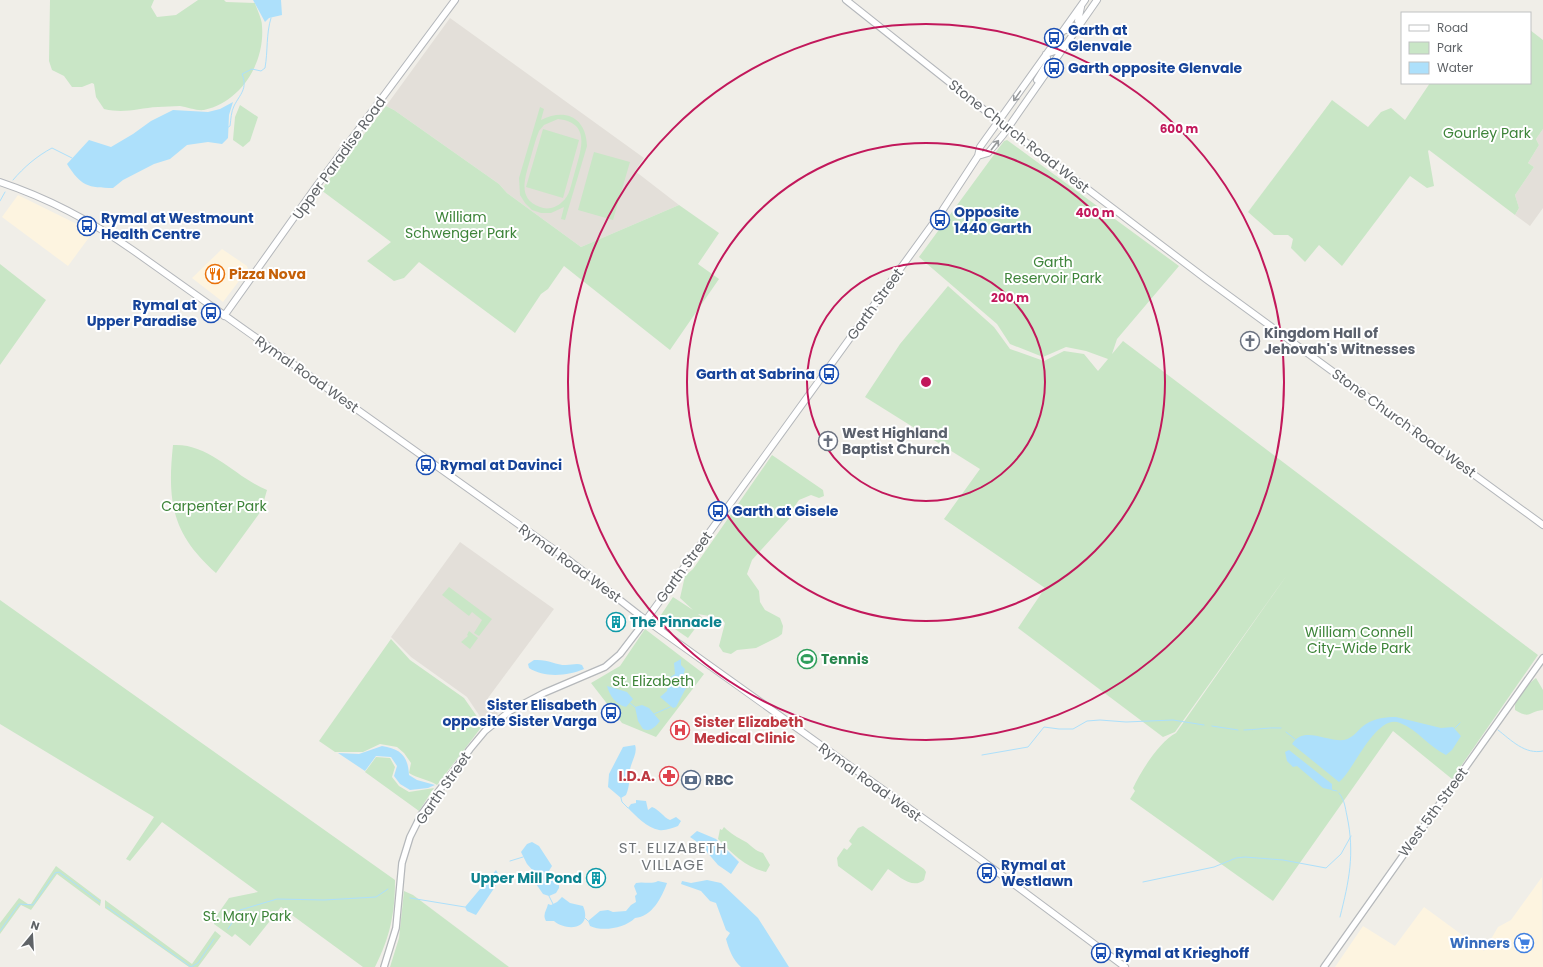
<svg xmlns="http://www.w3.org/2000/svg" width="1543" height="967" font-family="Poppins,sans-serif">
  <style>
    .commercial { fill: #fdf4e0 }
    .education { fill: #e3dfd9 }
    .green { fill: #c9e6c6; fill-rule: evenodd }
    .water { fill: #ade0fb }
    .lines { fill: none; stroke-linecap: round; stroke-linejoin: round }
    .stream { stroke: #ade0fb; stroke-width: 1 }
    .tertiary-casing { stroke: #b5b8bb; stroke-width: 8 }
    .secondary-casing { stroke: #b4b7bb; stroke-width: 8 }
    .tertiary { stroke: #fff; stroke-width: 5.5 }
    .secondary { stroke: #fff; stroke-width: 6 }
    .oneway { stroke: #979a9c }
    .ring { fill: none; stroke: #c2185b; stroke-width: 2 }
    .labels { text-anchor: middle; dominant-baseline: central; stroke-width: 4; stroke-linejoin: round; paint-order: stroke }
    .transit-label { font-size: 14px; font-weight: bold; fill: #164399; stroke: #fff; text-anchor: start }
    .park-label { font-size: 14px; fill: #3d8439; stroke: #fff }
    .street-label { font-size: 14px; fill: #5f6367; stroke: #fff }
    .food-label { font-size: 14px; font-weight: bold; fill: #c56008; stroke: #fff; text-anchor: start }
    .worship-label { font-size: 14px; font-weight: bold; fill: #5b616d; stroke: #fff; text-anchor: start }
    .culture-label { font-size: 14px; font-weight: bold; fill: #0d838f; stroke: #fff; text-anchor: start }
    .leisure-label { font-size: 14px; font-weight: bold; fill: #27864d; stroke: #fff; text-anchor: start }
    .health-label { font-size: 14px; font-weight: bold; fill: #be3a42; stroke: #fff; text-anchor: start }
    .service-label { font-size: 14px; font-weight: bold; fill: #4e5e75; stroke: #fff; text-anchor: start }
    .shop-label { font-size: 14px; font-weight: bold; fill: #366cbe; stroke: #fff; text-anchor: end }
    .neighbourhood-label { font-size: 15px; letter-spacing: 1px; fill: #707579; stroke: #fff }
    .centre { fill: #c2185b; stroke: #fff; stroke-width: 2 }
    .ring-label { font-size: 12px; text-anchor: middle; font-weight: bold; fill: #c2185b; stroke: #fff; stroke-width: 4; stroke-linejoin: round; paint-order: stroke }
  </style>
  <rect width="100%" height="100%" fill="#f0eee8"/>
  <path class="commercial" d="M18,195L93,232L68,266L2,217Z
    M222,249L247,266L248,269L223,302L192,278Z
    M1542,877L1543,967H1335L1363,926L1395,946L1424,907L1484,951L1498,927L1511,920Z"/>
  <path class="education" d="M450,18L644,158L635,171L679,205L581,247L507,193L499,184L394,110L386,106Z
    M1543,129V208L1530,226L1515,215L1519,208L1515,195L1534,167L1528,163L1539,145L1536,139Z
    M460,542L554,609L488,698L498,714L485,724L467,697L411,657L391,637Z"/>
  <path class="green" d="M50,0H154L151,7L157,17L176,15L198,0H224L226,2L255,3C257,10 262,19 262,26C265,63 241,102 204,110C197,111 187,107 180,106C173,106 165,107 158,107C138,108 125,114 104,109L96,97L94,84L92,83L82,87H72L64,76L52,70L49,61Z
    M1530,30L1543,40V129L1536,139L1539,145L1528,163L1534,167L1515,195L1519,208L1515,215L1429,150L1428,151L1434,186L1427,188L1410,176L1342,266L1319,245L1305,262L1291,248L1293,239L1288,235H1274L1248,212L1332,100L1368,127L1381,112L1391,108L1405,120L1430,83H1530Z
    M240,105L258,117L250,141L243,147L233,140L235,117Z
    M386,106L394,110L499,184L507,193L581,247L679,205L719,233L698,264L719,279L670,350L564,266L548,289L541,294L515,333L419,262L404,278L394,281L367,261L391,242L321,190Z
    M540,107L544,109L541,120C565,108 586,117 587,146L565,220L561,219L564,207L551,213H541L532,210L525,203L520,195L519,178ZM558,119C593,123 580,152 574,175C571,184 570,196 562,202C556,208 547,210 540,207C517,199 525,178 530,160C533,150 535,140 539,131L544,125Z
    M543,129L579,140L563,198L526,187Z
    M1007,140L1179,266L1117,339L1112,354L1123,341L1538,655L1452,779L1393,731L1273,901L1130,799L1135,791L1133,788C1141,771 1159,742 1176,733L1287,575L1175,732L1163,737L1018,628L1045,588L944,519L980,469L865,397L900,344L948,286L994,327L1010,349L1044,361L1064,351L1084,354L1098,371L1108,359L1086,351L1066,347L1043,357L1010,344L997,324L919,257L1004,141Z
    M594,152L630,162L613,220L578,210Z
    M0,264L46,300L0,365Z
    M173,445C210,443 235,477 267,490L261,511L216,573C172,534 167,502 173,445Z
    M772,455L823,490L824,496L819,498L811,495L799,500L792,510L789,519L752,560L747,574L759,591L760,602L765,610L780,618L783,626L782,634L778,637L756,648L737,650L731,654L723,652L719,646L725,623L720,618L698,614L703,618L688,638L659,618L673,597L693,610L680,598L685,576L693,569Z
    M449,587L492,619L479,636L474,633L482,620L472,612L469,616L442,595Z
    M0,600L395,880C395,914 390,937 375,967H363L281,907L250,946L235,934L232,937L214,924L215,918L229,898L258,892L162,822L130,861L126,859L154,817L0,724Z
    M645,629L704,674L656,737L622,723L591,683L620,666Z
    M469,631L478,638L470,649L461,642L468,636L467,635Z
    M391,639L410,660L464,698L483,725L437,785C428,779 418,779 409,773L411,763L404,753L397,747L380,744L363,752H335L319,741Z
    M803,650L818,661L813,669L797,658Z
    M1536,678L1543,690V710C1529,711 1531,720 1515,710C1514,695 1525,687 1536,678Z
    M376,757L390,758L395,767L392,777L399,786L409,792L434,788L419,811L365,772Z
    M863,826L924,869L926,872L924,880C912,890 898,875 888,869L872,891L838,866L837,858L844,848L847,850L852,844L849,841L858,828Z
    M724,827C731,834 737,837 746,842C752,846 755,851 763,853L770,865L766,872C745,867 733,854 718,839L720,829L722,830Z
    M56,866L101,900L100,906L57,874L31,910L21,905L0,934V923L19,898L28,904H31Z
    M404,891L413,895L509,967H390L399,938Z
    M105,900L192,964L215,931L221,936L198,967H189L105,908Z"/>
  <path class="water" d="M253,0H281L282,15L269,18L265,22Z
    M233,102L229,115L228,138L222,144L208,142L187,145L170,159L154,164L123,180L113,188C88,188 81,186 67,164L89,140L111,147L133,134L151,121L173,110L208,112L220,109Z
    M681,659V665L685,669L682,680L686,688L676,707L673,708L660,697L667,691L669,678L675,674L674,663Z
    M534,660C548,659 555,665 566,665C572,665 577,663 582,665L584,669C568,676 544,678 529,668L528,664Z
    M607,686L627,692L633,699L626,707C615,704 610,696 607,686Z
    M642,705L649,708L660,721C655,727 651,732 643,729L638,721L635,707Z
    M1396,717L1441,728L1453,727L1461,736L1452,750L1446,755C1429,747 1418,730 1400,723C1376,713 1353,772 1339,782L1292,744C1303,725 1327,742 1344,740C1354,738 1358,729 1366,724C1375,718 1386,717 1396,717Z
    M635,745C638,753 631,762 630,770C629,779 630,786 626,795L621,798L608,787L609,774L623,747Z
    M382,746C400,749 408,755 409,775L417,780L435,785L428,788L410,790L400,784L394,776L397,766L391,757L376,756L365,771L338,753L359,754Z
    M1289,750L1332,784V790L1323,788L1297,766L1293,767L1287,761L1285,752Z
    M636,800L646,801L648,810L652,807C660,810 663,817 670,820L676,817L681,821L678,826C672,828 665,831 659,830C647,828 636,816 628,808L631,804L636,803Z
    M697,831L716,839L739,862L731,874L718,865L700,844L690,837Z
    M532,842L539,846L552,866L547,874L548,878L555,876L559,878V888L556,893L549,896L543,894L534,881L536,874L527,864L521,852L527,844Z
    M496,870L500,877L499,881L476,915L467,911L465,907Z
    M707,880L721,883L758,918L789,967H741C733,960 729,950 726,939L730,933L726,930L716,903L710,901L701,891L681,884L682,881L691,883Z
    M658,881L667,883C662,897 652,917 635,918C625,928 603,932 590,926L588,921L600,911L608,910L613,912L626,911L631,905L636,902L635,896L637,894L634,886L636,883C644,881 650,885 658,881Z
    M562,897L570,903L583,906C593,929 567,932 554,921H546C542,914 547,910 548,904L551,905L557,902Z"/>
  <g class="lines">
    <path class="stream" d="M227,128L230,126C231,119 231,112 234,106C240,94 248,89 242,74L252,69L261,71L265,68C268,51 266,34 271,18
      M13,180C24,167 37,156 52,148L72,158
      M0,201L5,192
      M630,703L635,707
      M654,714L670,707
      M1212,726L1238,730
      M1455,728L1460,723
      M1244,730C1256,730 1268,727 1281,728
      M1498,730C1511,740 1525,755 1543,751
      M1286,732L1295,739
      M982,755L1028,747L1044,727L1059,729H1073L1087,721L1100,720L1126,722L1173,720L1204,725
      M1332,790L1337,791
      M1339,793C1345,801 1345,807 1347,816C1355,854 1349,881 1340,917
      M621,798L622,802L628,808
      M510,861L523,857
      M1143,882L1214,867L1236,858L1245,857L1283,860L1326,868L1341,854L1351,836
      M549,896L553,904
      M410,898L465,907
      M107,907L191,967L198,963L214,939
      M584,917L588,921
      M228,929L240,910L277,899L324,900L376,897L388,889
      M0,931L19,904L33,905L55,873L59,872L100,902"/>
    <g class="tertiary-casing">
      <path id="tertiary" d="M384,967L396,928L402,863L410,837L421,815L470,749L485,731L510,711L544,693L605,667L620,654L646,620
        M1324,967L1543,658"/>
    </g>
    <g class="secondary-casing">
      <path id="secondary" d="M846,0L1007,128L1206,279L1543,525
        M1063,31L1080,25L1078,21L1081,7
        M1037,80L1048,62L1046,54L1055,51L1064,45
        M978,156L988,153L1003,135L1097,0
        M0,182C48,198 93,222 134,251L566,558L639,615L980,859L1125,967
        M224,316L315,188L455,0
        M646,620L942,211L978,156L980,147L1085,0"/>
    </g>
    <use href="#tertiary" class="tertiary"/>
    <use href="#secondary" class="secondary"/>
  </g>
  <defs><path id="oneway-shaft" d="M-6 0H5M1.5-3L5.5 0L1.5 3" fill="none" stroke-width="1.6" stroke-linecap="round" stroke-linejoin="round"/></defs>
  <g class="oneway">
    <use href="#oneway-shaft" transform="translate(1017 96) rotate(125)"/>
    <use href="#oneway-shaft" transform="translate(995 145) rotate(-52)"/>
  </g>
  <g class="ring">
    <circle cx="926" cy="382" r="119"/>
    <circle cx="926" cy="382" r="239"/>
    <circle cx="926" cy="382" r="358"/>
  </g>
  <defs>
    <g id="bus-ring" transform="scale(1)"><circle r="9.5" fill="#fff" stroke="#1a4fb4" stroke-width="1.5"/><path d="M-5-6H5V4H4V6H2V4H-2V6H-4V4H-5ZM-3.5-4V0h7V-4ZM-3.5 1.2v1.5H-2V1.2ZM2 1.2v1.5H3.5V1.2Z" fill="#1a4fb4"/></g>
    <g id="restaurant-ring" transform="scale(1)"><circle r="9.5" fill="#fff" stroke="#e8710a" stroke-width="1.5"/><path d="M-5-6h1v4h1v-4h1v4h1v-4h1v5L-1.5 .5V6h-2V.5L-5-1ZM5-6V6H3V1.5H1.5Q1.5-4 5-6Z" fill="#e8710a"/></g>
    <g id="church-ring" transform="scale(1)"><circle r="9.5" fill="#fff" stroke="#6b7280" stroke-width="1.5"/><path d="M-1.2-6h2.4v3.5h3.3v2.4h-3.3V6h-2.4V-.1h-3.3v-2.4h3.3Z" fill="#6b7280"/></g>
    <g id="building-ring" transform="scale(1)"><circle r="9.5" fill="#fff" stroke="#0f9aa8" stroke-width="1.5"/><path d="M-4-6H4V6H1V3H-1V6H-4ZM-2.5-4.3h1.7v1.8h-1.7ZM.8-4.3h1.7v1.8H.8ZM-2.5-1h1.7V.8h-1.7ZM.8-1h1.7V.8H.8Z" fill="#0f9aa8"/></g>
    <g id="stadium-ring" transform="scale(1)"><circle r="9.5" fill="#fff" stroke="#2e9e5b" stroke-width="1.5"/><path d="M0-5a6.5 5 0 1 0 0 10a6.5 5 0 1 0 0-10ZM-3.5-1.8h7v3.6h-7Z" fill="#2e9e5b"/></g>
    <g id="hospital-ring" transform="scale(1)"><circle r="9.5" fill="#fff" stroke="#e0444e" stroke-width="1.5"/><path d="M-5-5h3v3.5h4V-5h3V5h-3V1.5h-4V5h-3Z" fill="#e0444e"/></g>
    <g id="pharmacy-ring" transform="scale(1)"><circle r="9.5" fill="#fff" stroke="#e0444e" stroke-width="1.5"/><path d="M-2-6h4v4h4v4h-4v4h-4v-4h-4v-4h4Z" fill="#e0444e"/></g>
    <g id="bank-ring" transform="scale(1)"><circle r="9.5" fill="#fff" stroke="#5c6f8a" stroke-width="1.5"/><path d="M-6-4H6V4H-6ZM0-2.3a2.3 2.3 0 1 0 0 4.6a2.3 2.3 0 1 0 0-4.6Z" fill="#5c6f8a"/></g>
    <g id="supermarket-ring" transform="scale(1)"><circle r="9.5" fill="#fff" stroke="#3f7fe0" stroke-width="1.5"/><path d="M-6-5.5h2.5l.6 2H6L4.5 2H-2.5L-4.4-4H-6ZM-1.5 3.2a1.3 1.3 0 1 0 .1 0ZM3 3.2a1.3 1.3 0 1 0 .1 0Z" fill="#3f7fe0"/></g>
  </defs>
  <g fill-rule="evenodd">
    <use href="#bus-ring" x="1054" y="38"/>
    <use href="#bus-ring" x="1054" y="68"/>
    <use href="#bus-ring" x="940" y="220"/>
    <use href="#bus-ring" x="87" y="226"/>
    <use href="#restaurant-ring" x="215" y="274"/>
    <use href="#bus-ring" x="211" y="313"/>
    <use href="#church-ring" x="1250" y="341"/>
    <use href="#bus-ring" x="829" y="374"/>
    <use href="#church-ring" x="828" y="441"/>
    <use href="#bus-ring" x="426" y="465"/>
    <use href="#bus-ring" x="718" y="511"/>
    <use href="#building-ring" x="616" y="622"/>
    <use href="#stadium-ring" x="807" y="659"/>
    <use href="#bus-ring" x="611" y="713"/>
    <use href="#hospital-ring" x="680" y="730"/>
    <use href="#pharmacy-ring" x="669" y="776"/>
    <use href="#bank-ring" x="691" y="780"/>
    <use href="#bus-ring" x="987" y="873"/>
    <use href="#building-ring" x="596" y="878"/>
    <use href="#supermarket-ring" x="1524" y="943"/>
    <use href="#bus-ring" x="1101" y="953"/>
  </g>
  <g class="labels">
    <g class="transit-label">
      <text x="1068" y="30">Garth at<tspan x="1068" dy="16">Glenvale</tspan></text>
      <text x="1068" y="68">Garth opposite Glenvale</text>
      <text x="954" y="212">Opposite<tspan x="954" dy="16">1440 Garth</tspan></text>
      <text x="101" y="218">Rymal at Westmount<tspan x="101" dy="16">Health Centre</tspan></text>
      <text x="197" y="305" text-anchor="end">Rymal at<tspan x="197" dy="16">Upper Paradise</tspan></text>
      <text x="815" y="374" text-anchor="end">Garth at Sabrina</text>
      <text x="440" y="465">Rymal at Davinci</text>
      <text x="732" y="511">Garth at Gisele</text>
      <text x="597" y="705" text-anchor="end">Sister Elisabeth<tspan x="597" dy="16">opposite Sister Varga</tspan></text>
      <text x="1001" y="865">Rymal at<tspan x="1001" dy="16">Westlawn</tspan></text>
      <text x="1115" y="953">Rymal at Krieghoff</text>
    </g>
    <g class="park-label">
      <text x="1487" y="133">Gourley Park</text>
      <text x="461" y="217">William<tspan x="461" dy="16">Schwenger Park</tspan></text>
      <text x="1053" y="262">Garth<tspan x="1053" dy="16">Reservoir Park</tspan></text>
      <text x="214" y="506">Carpenter Park</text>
      <text x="1359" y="632">William Connell<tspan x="1359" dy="16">City-Wide Park</tspan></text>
      <text x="653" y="681">St. Elizabeth</text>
      <text x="247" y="916">St. Mary Park</text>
    </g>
    <g class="street-label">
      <text transform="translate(1019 136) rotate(38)">Stone Church Road West</text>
      <text transform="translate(339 158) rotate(-54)">Upper Paradise Road</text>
      <text transform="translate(875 304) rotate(-54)">Garth Street</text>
      <text transform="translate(307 374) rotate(35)">Rymal Road West</text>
      <text transform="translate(1404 423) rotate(36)">Stone Church Road West</text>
      <text transform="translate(570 563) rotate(36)">Rymal Road West</text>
      <text transform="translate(684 567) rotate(-54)">Garth Street</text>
      <text transform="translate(870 782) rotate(36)">Rymal Road West</text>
      <text transform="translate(443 788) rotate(-55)">Garth Street</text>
      <text transform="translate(1433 812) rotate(-54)">West 5th Street</text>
    </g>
    <g class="food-label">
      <text x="229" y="274">Pizza Nova</text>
    </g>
    <g class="worship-label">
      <text x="1264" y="333">Kingdom Hall of<tspan x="1264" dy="16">Jehovah's Witnesses</tspan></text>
      <text x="842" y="433">West Highland<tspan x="842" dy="16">Baptist Church</tspan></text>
    </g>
    <g class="culture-label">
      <text x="630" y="622">The Pinnacle</text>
      <text x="582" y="878" text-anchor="end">Upper Mill Pond</text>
    </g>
    <g class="leisure-label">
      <text x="821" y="659">Tennis</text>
    </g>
    <g class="health-label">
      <text x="694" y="722">Sister Elizabeth<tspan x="694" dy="16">Medical Clinic</tspan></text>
      <text x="655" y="776" text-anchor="end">I.D.A.</text>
    </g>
    <g class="service-label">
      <text x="705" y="780">RBC</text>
    </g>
    <g class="shop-label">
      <text x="1510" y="943">Winners</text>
    </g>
    <g class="neighbourhood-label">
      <text x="673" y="847">ST. ELIZABETH<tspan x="673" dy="17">VILLAGE</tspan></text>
    </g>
  </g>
  <circle cx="926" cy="382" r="6" class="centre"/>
  <g class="ring-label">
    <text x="1179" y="133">600 m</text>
    <text x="1095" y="217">400 m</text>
    <text x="1010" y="302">200 m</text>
  </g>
  <rect x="1401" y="12" width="130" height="72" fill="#ffffff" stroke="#bfc1c2"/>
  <rect x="1409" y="25" width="20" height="6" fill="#ffffff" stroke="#bfc1c2"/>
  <text x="1437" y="32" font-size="12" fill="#5f6367">Road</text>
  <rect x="1409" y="42" width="20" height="12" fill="#c9e6c6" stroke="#bfc1c2"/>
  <text x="1437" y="52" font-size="12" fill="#5f6367">Park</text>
  <rect x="1409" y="62" width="20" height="12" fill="#ade0fb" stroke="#bfc1c2"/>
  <text x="1437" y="72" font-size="12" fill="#5f6367">Water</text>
  <g transform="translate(32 935) rotate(18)" stroke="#ffffff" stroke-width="3" paint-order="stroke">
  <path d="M0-3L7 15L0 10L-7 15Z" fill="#5f6367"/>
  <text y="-6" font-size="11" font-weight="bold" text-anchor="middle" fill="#5f6367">N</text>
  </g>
</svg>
